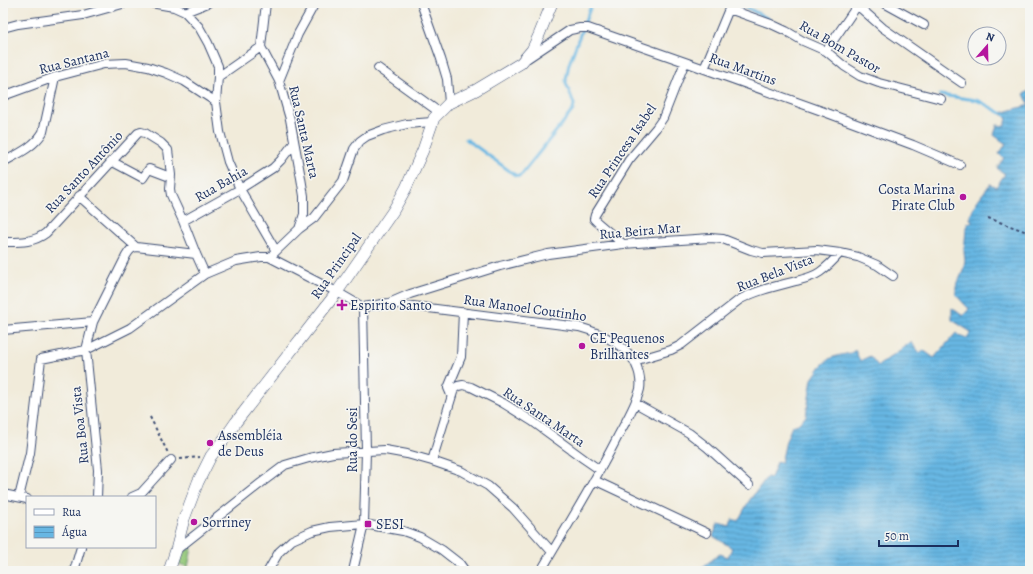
<svg xmlns="http://www.w3.org/2000/svg" width="1033" height="574" font-family="Alegreya,serif">
  <style>
    .grass { fill: #93c778; stroke: #577b6b }
    .water { fill: url(#water-rules); stroke: #4273a0 }
    .lines { fill: none; stroke-linecap: round; stroke-linejoin: round }
    .stream { stroke: #68b7e3; stroke-width: 3 }
    .minor-casing { stroke: #3b4b71; stroke-width: 10 }
    .tertiary-casing { stroke: #3b4b71; stroke-width: 12 }
    .path { stroke: #3b4b71; stroke-width: 2; stroke-dasharray: 3 3; stroke-linecap: butt }
    .minor { stroke: #fff; stroke-width: 8 }
    .tertiary { stroke: #fff; stroke-width: 11 }
    .poi-dot { fill: #b5179e; stroke: #f6f6f2; stroke-width: 1.5 }
    .labels { text-anchor: middle; dominant-baseline: central; stroke-width: 3; stroke-linejoin: round; paint-order: stroke }
    .street-label { font-size: 14px; fill: #1b2f5e; stroke: #f6f6f2 }
    .poi-label { font-size: 14px; fill: #1b2f5e; stroke: #f6f6f2; text-anchor: start }
  </style>
  <defs>
    <pattern id="water-rules" width="6" height="5" patternUnits="userSpaceOnUse"><rect width="6" height="5" fill="#68b7e3"/><path d="M0 2.5h6" fill="none" stroke="#5595bb"/></pattern>
  </defs>
  <rect width="100%" height="100%" fill="#f6f6f2"/>
  <filter id="ink" filterUnits="userSpaceOnUse"><feTurbulence type="fractalNoise" baseFrequency=".025" numOctaves="2"/><feDisplacementMap in="SourceGraphic" scale="8" xChannelSelector="R" yChannelSelector="G"/><feConvolveMatrix kernelMatrix="1 2 1 2 8 2 1 2 1" color-interpolation-filters="sRGB"/></filter>
  <filter id="wash" filterUnits="userSpaceOnUse"><feTurbulence type="fractalNoise" baseFrequency=".012" numOctaves="4" result="noise"/><feDisplacementMap in="SourceGraphic" scale="16" xChannelSelector="R" yChannelSelector="G"/><feGaussianBlur stdDeviation="0.9" result="paint"/><feColorMatrix in="noise" values="0 0 0 0 0 0 0 0 0 0 0 0 0 0 0 0 0 1.4 0 .05"/><feComposite in="paint" operator="in"/></filter>
  <g filter="url(#wash)">
    <rect width="100%" height="100%" fill="#f1ebda"/>
    <path class="grass" d="M192,548L188,567L179,564L184,551Z"/>
    <path class="water" d="M1030,90V571H697L720,554L728,557L732,548L713,536L718,524L730,527L732,519L738,521L749,501L767,477L771,478L777,462L781,463L786,441L792,426L798,424L806,416L812,379L821,366L829,359L836,356L851,353L855,350L860,361L870,356L878,366L911,342L920,353L923,350L934,358L956,333L966,339L971,332L952,320V308L963,316L969,309L956,295V287L963,271L965,260L964,252L966,229L967,224L973,221L970,219C973,203 981,197 990,184L996,187L1005,174L997,168L1004,158L999,154L1006,144L994,135L997,125L1005,126L1007,119L1001,113L1029,105L1024,94Z"/>
    <g class="lines">
      <path class="stream" d="M738,3L769,19
        M940,95L976,100L981,102L1001,113
        M466,139L515,175L519,176L522,174L573,110L574,104L566,83V79L569,64L592,3"/>
    </g>
  </g>
  <g filter="url(#ink)">
    <g class="lines">
      <g class="minor-casing">
        <path id="minor" d="M151,3L174,7L185,12L199,27L208,43L218,66V77L216,102L220,132L228,162L240,189L276,251
          M266,3L261,47L279,81L290,119L301,178L304,196V214L299,229L273,254
          M421,3L441,59L447,79L449,103
          M884,3L924,25
          M857,5L883,28L962,83
          M729,9L771,24L786,31L803,41L826,51L844,66L860,76L879,83L941,99
          M185,12L208,3
          M3,28L18,24L83,15L126,3
          M826,51L859,3
          M528,58L570,30L580,28H588L685,62L819,110L913,145L960,165
          M378,68L439,112
          M704,69L729,9L728,3
          M218,77L261,47
          M279,81L298,34L315,3
          M3,96L55,77L104,64L126,63L148,67L166,73L184,81L216,102
          M111,161L143,178L149,169L170,177
          M3,162C18,154 34,147 43,132L55,77
          M79,196L136,247
          M183,221L196,254L205,274
          M299,229L314,218L343,181L354,149L360,141L367,136L383,130L407,124L432,122
          M3,242C19,242 33,243 46,233L138,133L141,132L145,133L161,143L168,150L169,158L171,175L170,189L171,195L183,221L240,189L273,168L281,160L294,143
          M623,244L597,222L594,219L595,215L629,160L656,128L663,118L685,62
          M389,303L410,294L500,266L548,254L623,244L710,238L723,239L751,250L763,253L817,250L840,253L858,257L877,265L893,276
          M3,330L93,322
          M634,361L671,350L681,345L739,300C757,290 777,286 796,281C804,279 813,277 820,272C827,267 834,260 840,253
          M451,395L448,388L461,357L463,312
          M635,403L689,433L707,447L749,485
          M432,461L454,389L458,386L463,385L471,387L503,403L532,421L584,459L600,470
          M594,480L707,533
          M3,494L27,499
          M19,497L30,453L41,359L86,350L130,328L205,274L236,261L261,257H269L337,292L363,307L389,303L579,327C601,333 632,347 638,370C640,375 641,384 640,389C636,405 626,421 618,436C595,482 567,526 541,571
          M97,497L98,470L86,350L93,322L126,256C129,251 131,248 136,247L196,254
          M132,497L141,493L171,460
          M176,550L261,483L285,465L309,458L333,453L385,450L407,454L432,461L461,471L488,486L513,508L552,552
          M74,571L81,547
          M268,571L279,552L292,540L312,531L330,527L364,524L403,531L420,537L442,550L460,564L465,571
          M353,571L364,524L366,451L363,307"/>
      </g>
      <g class="tertiary-casing">
        <path id="tertiary" d="M169,571L176,550L184,519L198,482L211,456L222,442L236,422L337,292L393,211L406,188L423,150L434,118L449,103L476,90L521,63L532,50L539,35L552,3"/>
      </g>
      <path class="path" d="M988,218L1030,233
        M150,417L168,453
        M180,459L200,457"/>
      <use href="#minor" class="minor"/>
      <use href="#tertiary" class="tertiary"/>
    </g>
  </g>
  <g class="poi-dot">
    <circle cx="963" cy="197" r="4"/>
    <path d="M340 299h4v4h4v4h-4v4h-4v-4h-4v-4h4z"/>
    <circle cx="582" cy="346" r="4"/>
    <circle cx="210" cy="443" r="4"/>
    <circle cx="194" cy="522" r="4"/>
    <rect x="364" y="520" width="8" height="8" rx="2"/>
  </g>
  <g class="labels">
    <g class="street-label">
      <text transform="translate(840 47) rotate(30)">Rua Bom Pastor</text>
      <text transform="translate(74 61) rotate(-14)">Rua Santana</text>
      <text transform="translate(743 69) rotate(20)">Rua Martins</text>
      <text transform="translate(304 132) rotate(77)">Rua Santa Marta</text>
      <text transform="translate(622 151) rotate(-56)">Rua Princesa Isabel</text>
      <text transform="translate(84 172) rotate(-47)">Rua Santo Antônio</text>
      <text transform="translate(221 184) rotate(-30)">Rua Bahia</text>
      <text transform="translate(640 231) rotate(-5)">Rua Beira Mar</text>
      <text transform="translate(336 266) rotate(-55)">Rua Principal</text>
      <text transform="translate(775 273) rotate(-21)">Rua Bela Vista</text>
      <text transform="translate(525 308) rotate(8)">Rua Manoel Coutinho</text>
      <text transform="translate(544 417) rotate(34)">Rua Santa Marta</text>
      <text transform="translate(80 425) rotate(-96)">Rua Boa Vista</text>
      <text transform="translate(352 440) rotate(-90)">Rua do Sesi</text>
    </g>
    <g class="poi-label">
      <text x="955" y="189" text-anchor="end">Costa Marina<tspan x="955" dy="16">Pirate Club</tspan></text>
      <text x="350" y="305">Espirito Santo</text>
      <text x="590" y="338">CE Pequenos<tspan x="590" dy="16">Brilhantes</tspan></text>
      <text x="218" y="435">Assembléia<tspan x="218" dy="16">de Deus</tspan></text>
      <text x="202" y="522">Sorriney</text>
      <text x="376" y="524">SESI</text>
    </g>
  </g>
  <rect width="1033" height="574" fill="none" stroke="#f6f6f2" stroke-width="16"/>
  <rect x="26" y="496" width="130" height="52" fill="#f6f6f2" stroke="#9ea6b7"/>
  <rect x="34" y="509" width="20" height="6" fill="#ffffff" stroke="#9ea6b7"/>
  <text x="62" y="516" font-size="12" fill="#1b2f5e">Rua</text>
  <rect x="34" y="526" width="20" height="12" fill="url(#water-rules)" stroke="#9ea6b7"/>
  <text x="62" y="536" font-size="12" fill="#1b2f5e">Água</text>
  <g transform="translate(987 46) rotate(20)"><circle r="19" fill="#f6f6f2" stroke="#9ea6b7"/>
  <path d="M0-3L7 15L0 10L-7 15Z" fill="#b5179e"/>
  <text y="-6" font-size="11" font-weight="bold" text-anchor="middle" fill="#1b2f5e">N</text>
  </g>
  <path d="M879 540v6h79v-6" fill="none" stroke="#1b2f5e" stroke-width="2"/>
  <text x="885" y="540" font-size="12" fill="#1b2f5e" stroke="#f6f6f2" stroke-width="3" paint-order="stroke">50 m</text>
</svg>
